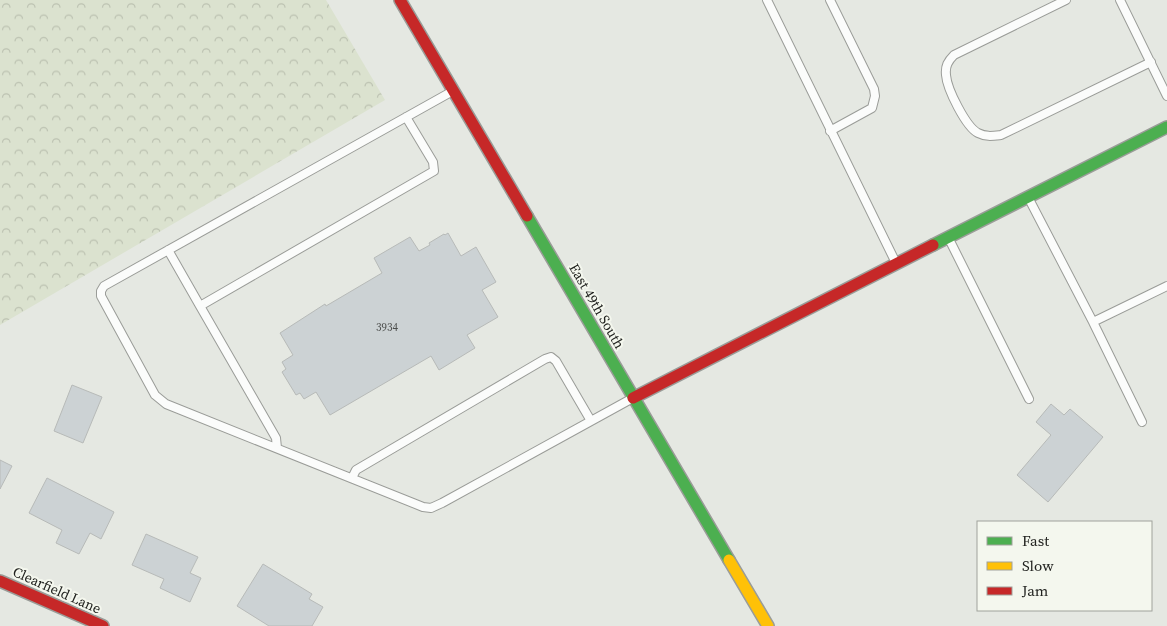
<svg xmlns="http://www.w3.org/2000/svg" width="1167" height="626" font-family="'Source Serif 4',serif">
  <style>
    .park { fill: url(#park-crowns) }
    .building { fill: #ccd2d4; stroke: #b7bab8 }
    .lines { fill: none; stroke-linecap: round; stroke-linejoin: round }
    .lane-casing { stroke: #9a9c98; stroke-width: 10 }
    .fast-casing { stroke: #9a9c98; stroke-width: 14 }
    .slow-casing { stroke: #9a9c98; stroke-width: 14 }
    .jam-casing { stroke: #9a9c98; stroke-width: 14 }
    .lane { stroke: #fbfcfb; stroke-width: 8 }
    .fast { stroke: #4caf50; stroke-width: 11 }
    .slow { stroke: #ffc107; stroke-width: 11 }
    .jam { stroke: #c62828; stroke-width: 11 }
    .labels { text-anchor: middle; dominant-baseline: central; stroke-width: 4; stroke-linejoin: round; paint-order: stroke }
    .number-label { font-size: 11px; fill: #4c4e4c }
    .street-label { font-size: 14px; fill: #21221f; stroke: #f4f7ee }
  </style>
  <defs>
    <pattern id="park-crowns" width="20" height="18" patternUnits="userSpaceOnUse" patternTransform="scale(1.25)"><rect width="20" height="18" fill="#dbe2cf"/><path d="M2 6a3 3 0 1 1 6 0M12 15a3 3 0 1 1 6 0" fill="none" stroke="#bcc2b1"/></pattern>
  </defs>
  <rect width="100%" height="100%" fill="#e5e8e2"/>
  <path class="park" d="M0,0H326L385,100L0,325Z"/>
  <path class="building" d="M448,233L461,256L476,247L496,282L482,290L498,317L467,335L475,348L439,370L431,356L330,415L316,392L304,399L300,393L296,395L282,372L286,369L282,362L293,355L280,333L325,304L326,306L382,273L374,258L410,237L419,251L430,245L429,243L444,234L445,235Z
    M72,385L102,397L83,443L54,431Z
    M1051,404L1064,415L1070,409L1103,437L1048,502L1017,475L1051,435L1036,422Z
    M0,460L12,466L0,489Z
    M47,478L114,512L101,539L90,533L79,554L56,543L62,530L29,513Z
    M146,534L198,557L190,573L201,578L190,602L160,588L164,579L132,565Z
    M263,564L312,594L309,599L323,607L312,626H269L237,606Z"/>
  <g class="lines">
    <g class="lane-casing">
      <path id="lane" d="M767,0L895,261
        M1066,0L954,55C948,61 945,66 946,75C947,89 966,127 978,133C986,137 992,136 1001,135L1151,62
        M1120,0L1167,96
        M451,92L104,286L101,291V296L155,395L166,404L423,507L431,508L442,503L631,399
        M830,131L872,108L875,96L874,89L830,0
        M1029,199L1093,322L1142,422
        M949,239L1029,399
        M168,250L200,306L434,171L433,162L406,117
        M200,306L276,438L277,448
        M1093,322L1167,286
        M352,478L356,470L545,359L551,357L556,361L591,421"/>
    </g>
    <g class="fast-casing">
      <path id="fast" d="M527,216L729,560
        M933,245L1167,127"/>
    </g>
    <g class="slow-casing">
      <path id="slow" d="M729,560L768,626"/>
    </g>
    <g class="jam-casing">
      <path id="jam" d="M400,0L527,216
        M633,398L933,245
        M0,581L103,626"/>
    </g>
    <use href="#lane" class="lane"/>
    <use href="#fast" class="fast"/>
    <use href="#slow" class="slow"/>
    <use href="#jam" class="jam"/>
  </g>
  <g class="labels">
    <g class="number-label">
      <text x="387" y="327">3934</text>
    </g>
    <g class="street-label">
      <text transform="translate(597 306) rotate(60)">East 49th South</text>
      <text transform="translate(57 590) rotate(24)">Clearfield Lane</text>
    </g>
  </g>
  <rect x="977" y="521" width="175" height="90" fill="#f4f7ee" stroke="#a0a29b"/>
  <rect x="987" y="537" width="25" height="8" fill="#4caf50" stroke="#a0a29b"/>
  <text x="1022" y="546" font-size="15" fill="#21221f">Fast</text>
  <rect x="987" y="562" width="25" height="8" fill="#ffc107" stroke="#a0a29b"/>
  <text x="1022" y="571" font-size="15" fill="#21221f">Slow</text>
  <rect x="987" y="587" width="25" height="8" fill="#c62828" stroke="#a0a29b"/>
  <text x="1022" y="596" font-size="15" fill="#21221f">Jam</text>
</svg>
